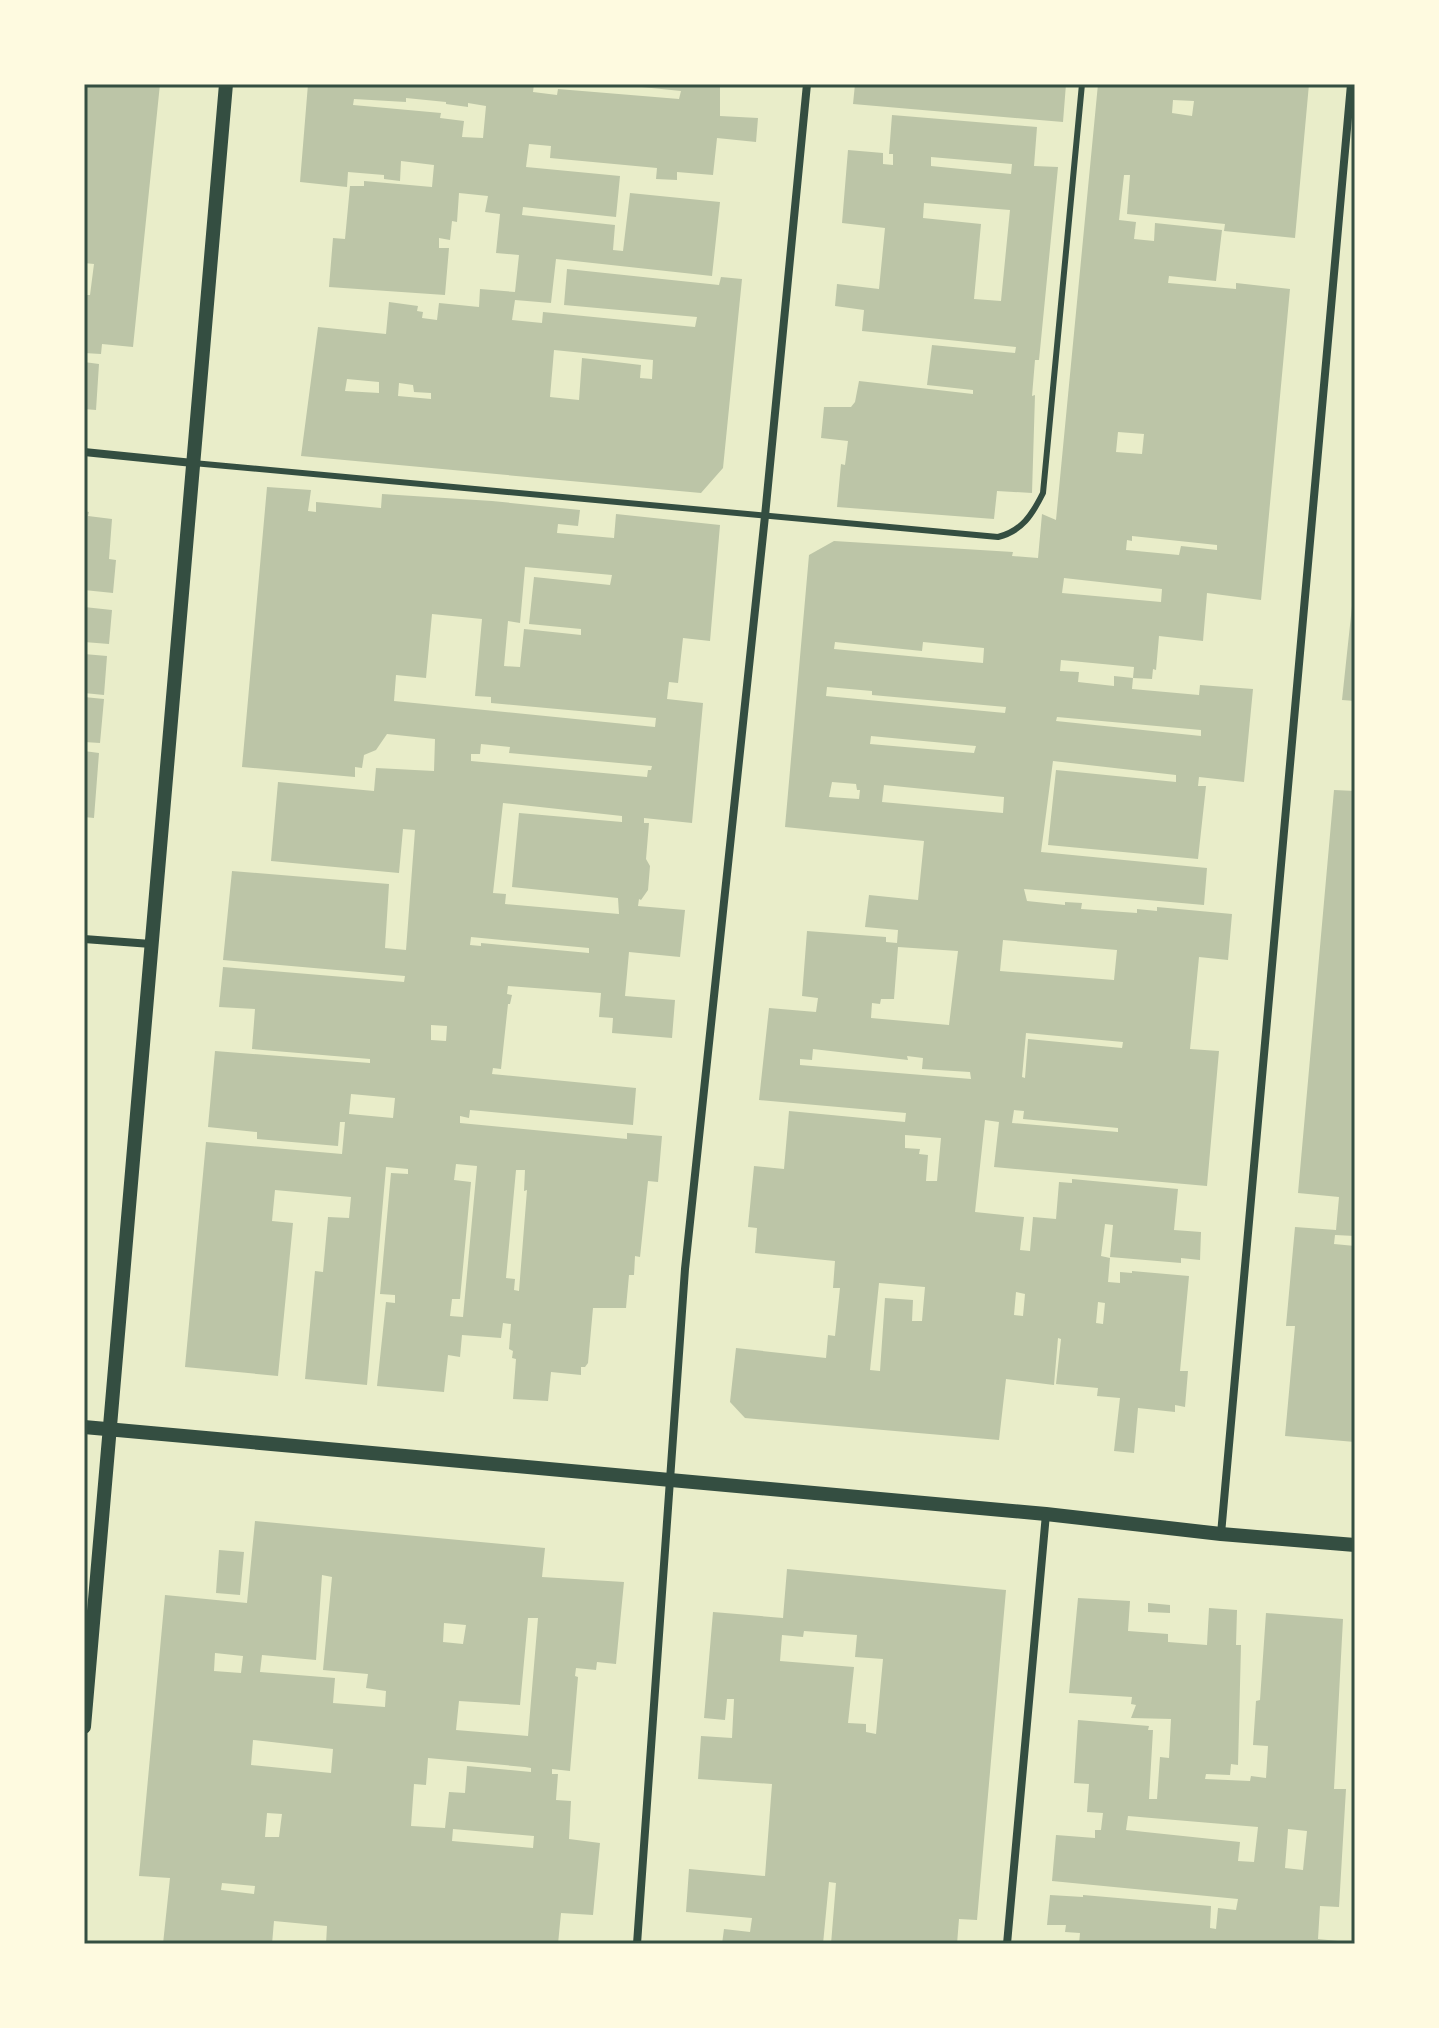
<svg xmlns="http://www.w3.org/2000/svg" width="1439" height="2028" font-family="'Nunito Sans',sans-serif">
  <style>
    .building { fill: #bcc5a7; fill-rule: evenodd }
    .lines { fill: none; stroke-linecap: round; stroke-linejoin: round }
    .service { stroke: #344e41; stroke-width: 6 }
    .minor { stroke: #344e41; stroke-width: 8 }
    .tertiary { stroke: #344e41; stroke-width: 14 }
    .neatline { fill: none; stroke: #344e41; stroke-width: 3 }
  </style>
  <rect width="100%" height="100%" fill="#e9edc9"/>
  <path class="building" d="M84,84H160L133,347L102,344L101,354L84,353V295H90L94,264L84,263Z
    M308,84H534L533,92L557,95L558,89L679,99L681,91L632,86V84H720V116L758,118L756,142L717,138L713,175L677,172V180L656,179L657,168L550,158L551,146L529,144L526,167L620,176L616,217L523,207L522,215L615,225L613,250L623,251L630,193L720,202L712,276L556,259L551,303L515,300L512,320L542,323L543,312L695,327L697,317L564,305L567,269L719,285L721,277L742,279L723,468L701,493L301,456L318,327L386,334L389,302L418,306L417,311L423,312L422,318L437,320L439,303L479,307L480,289L515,292L519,255L496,253L500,214L485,212L488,196L459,193L457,222L452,221L450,240L439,238V248H449L445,295L329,287L333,238L345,239L350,186H364V181L432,187L434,165L401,161L400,181L384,179V175L348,172L347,187L300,182ZM406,98L446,102V104L468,107V103L486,106L483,138L462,137L464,121L440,118L441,113L353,105L354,99L406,102ZM554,350L653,360L652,379L640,378L641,365L582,358L579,400L550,397ZM347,379L379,382V393L345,391ZM399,383L413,385L414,392L431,393V399L398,396Z
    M855,84H1066L1063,122L853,104Z
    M1098,84H1309L1295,238L1224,231L1225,224L1127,214L1130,175H1124L1119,220L1136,222L1134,239L1154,241L1155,223L1222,230L1216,281L1169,276L1168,283L1236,289V283L1290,289L1261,600L1207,593L1203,641L1159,636L1156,670L1153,669L1152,679L1133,678L1134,667L1061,660L1060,671L1079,672L1078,682L1114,686V676L1133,678L1132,689L1199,695L1200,685L1253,689L1244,782L1199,777L1198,786H1206L1198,859L1048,845L1056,770L1176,782V775L1053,761L1041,852L1207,868L1204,905L1024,889L1027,901L1065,905V902L1082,903L1081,909L1137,913V909L1157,911V907L1232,914L1228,960L1199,957L1190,1049L1219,1051L1207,1186L994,1167L999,1122L985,1120L975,1212L1024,1217L1020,1250L1030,1251L1033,1217L1056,1219L1059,1182L1072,1183V1179L1178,1189L1174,1230L1201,1232L1200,1260L1181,1258V1263L1110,1257L1113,1225L1105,1224L1101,1256L1110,1258L1108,1282L1120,1283V1272L1132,1273V1271L1189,1276L1180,1371H1188L1185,1407L1175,1405V1412L1138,1408L1134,1453L1114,1451L1120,1398L1097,1396L1098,1388L1056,1384L1061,1339L1058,1338L1054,1385L1006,1379L999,1440L745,1418L730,1402L736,1348L826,1358L828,1335L835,1336L840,1288H833L835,1261L755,1253L757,1228L748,1227L754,1166L784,1169L789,1111L905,1122L906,1113L759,1100L769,1008L816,1012L818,998L802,996L807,931L886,937V942L897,943L898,930L865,927L869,895L918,900L924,841L785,827L809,555L834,541L1013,552L1012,556L1038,558L1042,514L1056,520ZM1173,100L1194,101L1192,116L1172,113ZM1118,432L1144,434L1142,454L1116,452ZM1132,536L1217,545V550L1181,546L1179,555L1126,550L1127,540L1132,541ZM1064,578L1162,589L1161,602L1062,593ZM835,642L922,651L923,642L984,648L983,663L834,649ZM827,687L872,691V695L1006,707L1005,713L826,696ZM1057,717L1201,730V736L1056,721ZM871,736L976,746L974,753L870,744ZM832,782L856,784L857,790H860L859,799L829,797ZM884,785L1004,797L1003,813L882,802ZM1003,940L1117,950L1114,980L1000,971ZM898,947L958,951L949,1025L871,1018L872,1003L880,1004L881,999H894ZM1026,1033L1123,1042L1122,1048L1028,1039L1025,1078L1022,1077ZM813,1049L908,1060L907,1056L923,1058L922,1069L970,1072L971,1079L800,1065V1059L812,1060ZM1014,1110L1024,1111L1023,1119L1118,1128V1132L1012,1123ZM905,1135L941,1138L937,1181H926L928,1155L919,1154L920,1149L905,1148ZM879,1283L925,1287L922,1321H912L913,1300L885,1298L880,1371L870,1370ZM1016,1292L1025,1294L1023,1316L1014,1315ZM1098,1302L1105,1303L1103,1324L1096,1323Z
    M892,115L1037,127L1034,166L1058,167L1039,360H1035L1032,396L1035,395L1032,493L997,491L994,519L837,507L841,464L845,465L848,441L821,438L824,407H851L855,402L859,381L973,394V390L927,385L932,345L1015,353L1016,347L862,331L864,310L835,306L837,284L879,289L885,228L842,223L848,150L883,153V164L893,165V154H889ZM931,157L1012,164L1011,174L931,166ZM924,203L1010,210L1001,301L974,299L981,224L923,218Z
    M84,362L99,364L96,410L84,409Z
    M267,487L311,490L308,511L316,512V502L381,508L382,494L492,501L580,510L578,526L558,524L557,533L614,538L616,514L720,525L710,641L683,638L678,683L669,682L667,699L703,703L692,823L644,818V823H649L646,859L650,866L648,890L641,900L639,899L638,906L685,910L680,957L629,952L625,996L675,1000L672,1038L612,1033L613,1018L599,1017L601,993L508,986L507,994L512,995L510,1004H508L501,1069L493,1068L492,1074L636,1088L633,1125L470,1110L469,1118L460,1116V1123L627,1139V1133L662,1136L658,1182L648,1181L640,1257L635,1256L634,1275H629L626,1308H593L588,1363L585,1367H581V1375L551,1372L548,1401L513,1399L516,1359L512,1358L513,1351L509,1349L511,1324L503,1323L501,1338L462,1335L460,1357L448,1355L444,1392L377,1386L386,1302L395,1303V1295L380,1294L391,1173L408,1174V1169L386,1167L367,1385L305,1379L315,1271L323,1272L328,1217L349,1218L351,1197L275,1190L272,1221L293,1223L278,1376L185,1367L206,1142L342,1154L345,1122H340L338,1146L257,1139V1132L208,1127L215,1051L370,1063V1059L252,1049L255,1009L219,1007L223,967L404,982L405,976L223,960L232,871L389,884L385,948L406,950L415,830L403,829L399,873L271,861L278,782L374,791L376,768L434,771L435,739L387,734L376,750L364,755L362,768L355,767V777L242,767ZM525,567L612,575L610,585L534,577L529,624L581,629V635L524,629L520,667L504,666L508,621L520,623ZM432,614L482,619L475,696L491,697V703L656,718L655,727L394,701L396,675L426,678ZM481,744L510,747L509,753L652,766L651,770H648L647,777L471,761V754H480ZM503,803L622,816V822L519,813L512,887L618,898L619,914L505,904L506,894L493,893ZM471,937L589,948V953L481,943V946L470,945ZM431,1025L447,1026L446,1041L431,1040ZM351,1094L395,1098L393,1118L349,1114ZM456,1164L477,1166L463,1317L450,1316L452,1299H460L471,1182L454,1180ZM516,1170H525L524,1191L527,1190L519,1291L514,1290L515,1279L506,1278Z
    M84,511L89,512L88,516L112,519L109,559L116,560L113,593L84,590Z
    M1353,597H1355V701L1342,700Z
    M84,607L112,610L109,644L84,642Z
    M84,654L107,656L104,695L84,693Z
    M84,697L104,699L100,743L84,742Z
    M84,751L99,753L94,818L84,817Z
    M1334,790L1355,791V1236L1335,1235L1334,1244L1355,1246L1353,1341H1355V1442L1285,1436L1295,1326H1286L1295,1227L1336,1230L1339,1197L1298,1193Z
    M255,1521L545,1548L542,1577L624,1582L616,1664L597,1662L596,1670L576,1668L575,1676L578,1677L570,1771L552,1769V1774H558L556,1800L571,1801L569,1839L600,1843L593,1915L561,1913L558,1944H326L327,1926L274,1921L272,1944H163L170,1878L139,1876L165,1595L247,1603ZM322,1575L332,1577L323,1670L368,1674L366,1688L386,1691L385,1707L333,1703L335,1678L260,1672L262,1655L316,1660ZM528,1618H538L528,1736L456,1730L459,1701L520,1705ZM444,1623L466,1625L463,1644L443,1642ZM215,1653L243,1656L241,1673L214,1671ZM253,1740L333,1749L331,1773L251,1765ZM428,1758L525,1767L531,1768V1772L467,1766L465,1793L449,1792L445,1828L411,1826L414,1784L426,1785ZM267,1813L282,1814L279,1837H265ZM453,1829L534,1836L533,1848L452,1841ZM222,1883L255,1886L254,1894L221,1890Z
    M219,1550L244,1552L240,1595L216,1593Z
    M787,1569L1006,1590L977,1920L959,1919L957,1944H831L836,1883L829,1882L823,1944H722L724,1929L750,1932L752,1918L686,1912L689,1869L765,1876L772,1784L698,1779L701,1736L732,1738L734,1699H727L725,1720L704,1718L713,1612L783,1618ZM804,1631L857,1635L855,1657L883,1659L876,1734L866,1732V1724L848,1723L854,1667L780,1661L782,1635L803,1637Z
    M1078,1598L1130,1601L1128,1631L1168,1634V1642L1207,1645L1209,1608L1237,1610L1236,1645H1241L1238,1765L1231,1764L1230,1775L1206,1774L1205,1779L1250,1781L1251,1776L1266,1778L1268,1746L1253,1745L1256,1701L1260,1700L1266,1613L1343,1619L1334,1789H1346L1339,1907L1320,1906L1318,1939L1348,1942V1944H1079L1080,1933L1065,1932L1066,1925H1047L1050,1895L1083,1897V1895L1211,1906L1210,1928L1216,1929L1218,1908L1236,1910L1238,1899L1052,1881L1056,1835L1095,1838V1830H1101L1103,1813L1087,1812L1089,1784L1074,1783L1078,1720L1149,1726L1148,1730H1153L1149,1799H1157L1160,1757L1169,1758L1171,1719L1131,1718L1136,1705L1131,1704L1132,1697L1069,1693ZM1128,1816L1258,1827L1254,1862L1238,1861L1240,1842L1126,1830ZM1288,1829L1307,1831L1303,1870L1285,1868Z
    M1148,1603L1170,1605V1613L1148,1612Z"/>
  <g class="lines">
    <path class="service" d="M193,463L998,537C1022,531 1032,515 1043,493L1082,84"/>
    <path class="minor" d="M84,452L193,463
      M84,939L151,944
      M1221,1534L1351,84
      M637,1944L685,1269L765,516L807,84
      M1007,1944L1046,1514"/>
    <path class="tertiary" d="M84,1427L1046,1514L1221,1534L1355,1545
      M84,1727L226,84"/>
  </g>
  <rect width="1439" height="2028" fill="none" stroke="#fefae0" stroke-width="172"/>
  <rect x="86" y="86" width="1267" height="1856" class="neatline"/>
</svg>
